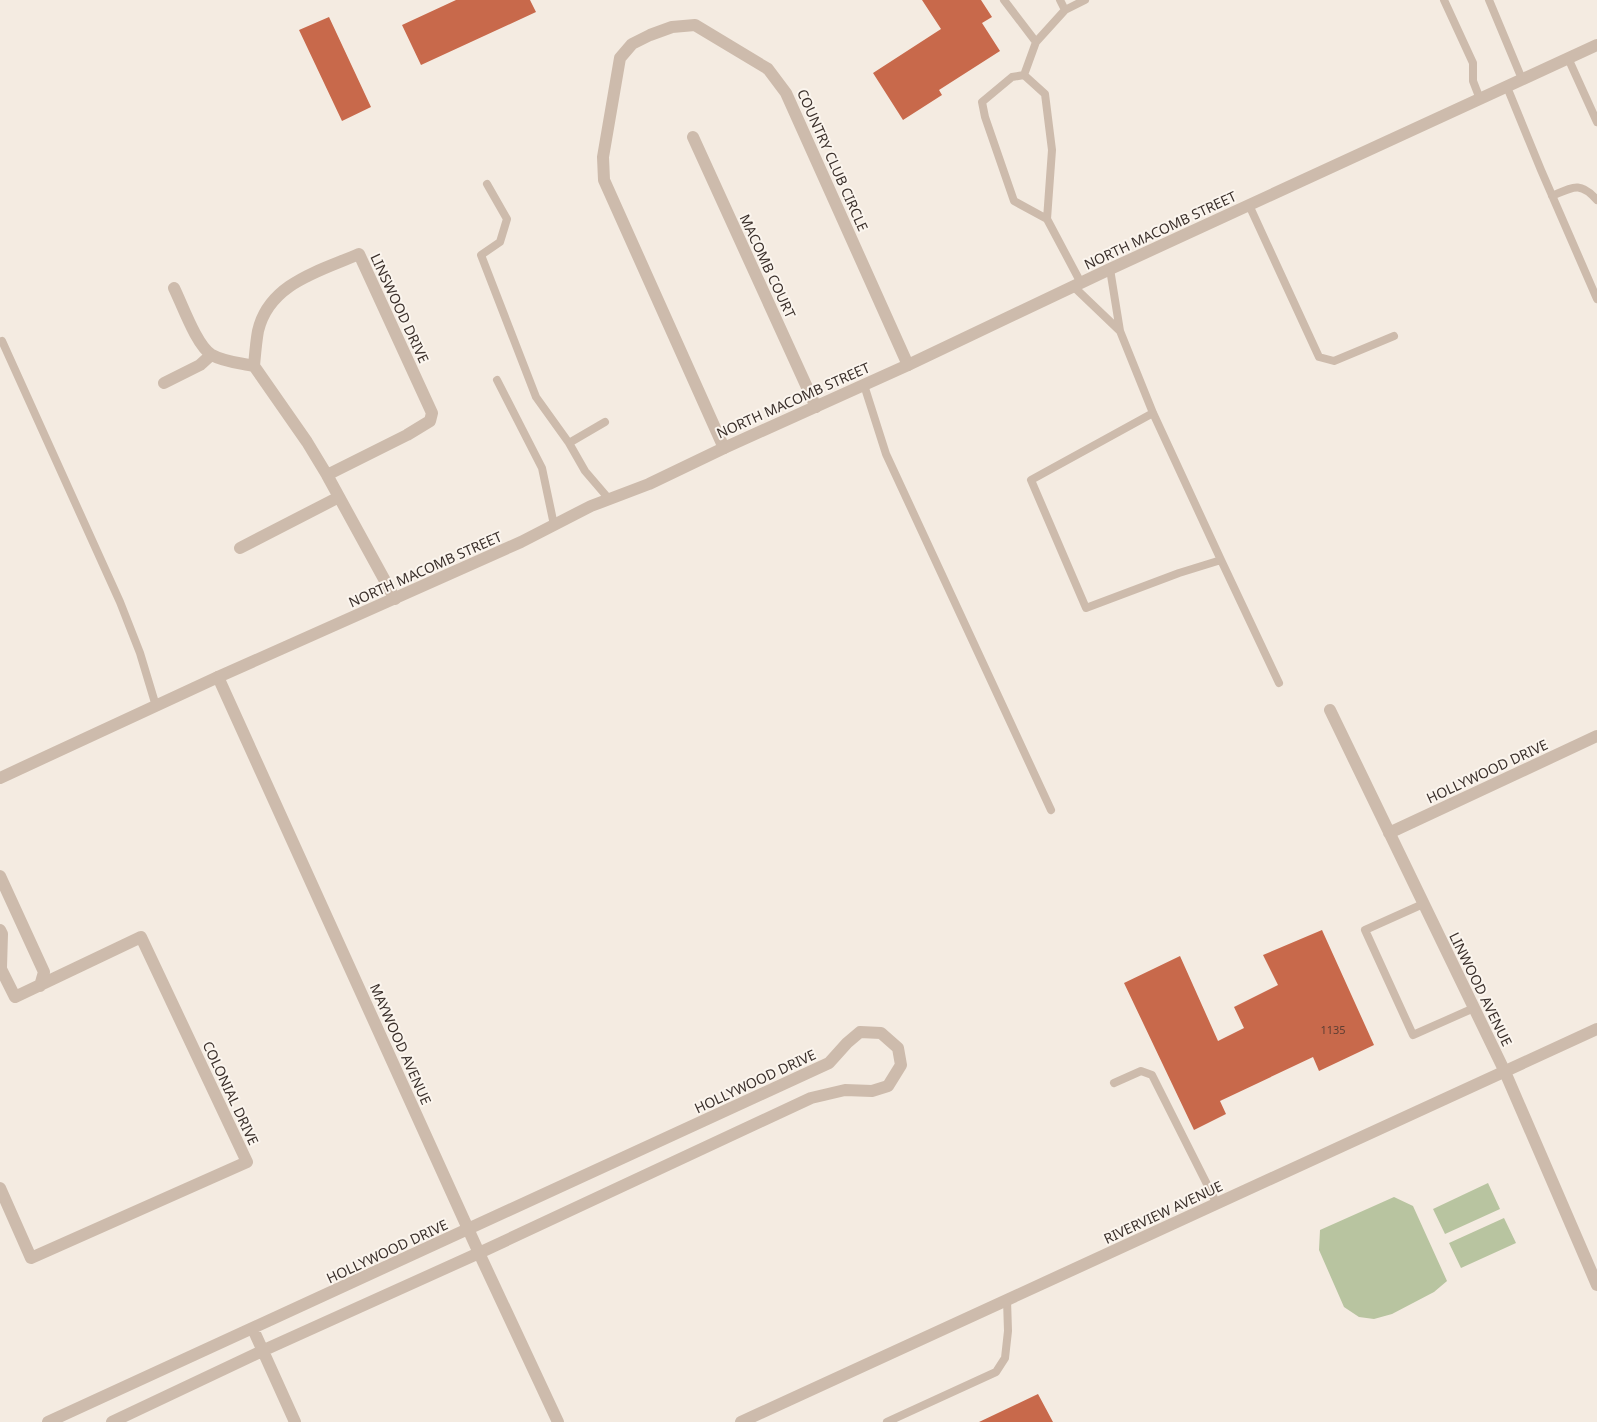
<svg xmlns="http://www.w3.org/2000/svg" width="1597" height="1422" font-family="'Noto Sans',sans-serif">
  <style>
    .green { fill: #b8c4a0 }
    .building { fill: #c8694b }
    .lines { fill: none; stroke-linecap: round; stroke-linejoin: round }
    .service { stroke: #cdbbac; stroke-width: 8 }
    .minor { stroke: #cdbbac; stroke-width: 12 }
    .tertiary { stroke: #cdbbac; stroke-width: 12 }
    .labels { text-anchor: middle; dominant-baseline: central; stroke-width: 4; stroke-linejoin: round; paint-order: stroke }
    .number-label { font-size: 11px; fill: #5e3e33 }
    .street-label { font-size: 14px; fill: #3b302b; stroke: #fbf5ee }
  </style>
  <rect width="100%" height="100%" fill="#f4ebe1"/>
  <path class="green" d="M1488,1183L1500,1209L1445,1234L1433,1209Z
    M1394,1197L1413,1206L1447,1281L1434,1292L1392,1314L1374,1319L1359,1317L1344,1307L1319,1250L1320,1230Z
    M1504,1218L1516,1243L1461,1268L1449,1243Z"/>
  <path class="building" d="M456,0H530L536,12L421,65L402,25Z
    M922,0H981L992,17L982,23L1000,51L939,90L942,95L903,120L873,73L941,29Z
    M329,17L371,107L342,121L299,30Z
    M1322,930L1374,1045L1319,1071L1313,1057L1220,1101L1226,1114L1194,1130L1124,983L1180,956L1218,1041L1244,1028L1234,1007L1278,985L1263,955Z
    M1038,1394L1053,1422H979Z"/>
  <g class="lines">
    <path class="service" d="M1004,0L1036,42
      M1060,0L1065,10
      M1444,0L1473,63V81L1480,99
      M1489,0L1522,79
      M1568,58L1597,122
      M1024,75L1036,42L1065,10L1085,0
      M1507,87L1541,170L1597,299
      M487,184L507,219L500,242L481,255L536,397L569,443L585,471L609,499
      M1552,196C1573,187 1580,181 1597,200
      M1249,205L1319,357L1334,361L1394,336
      M1047,219L1014,201L985,117L982,102L1012,77L1024,75L1045,94L1052,150L1047,219L1081,283
      M1110,269L1120,331L1153,413L1221,560L1179,573L1086,608L1031,480L1153,413
      M1074,287L1120,331
      M2,341L120,602L140,653L156,706
      M497,380L542,468L554,525
      M864,385L886,454L1051,810
      M569,443L605,422
      M1221,560L1279,683
      M1423,904L1365,930L1413,1035L1474,1008
      M1114,1083L1141,1071L1152,1075L1217,1204
      M887,1422L996,1372L1005,1358L1008,1331L1007,1300"/>
    <path class="minor" d="M693,137L816,407
      M174,288C182,304 197,347 212,355C224,362 241,363 254,366
      M164,383L200,365L211,355
      M724,448L604,180L603,157L620,58L632,44L650,35L672,27L695,25L768,69L786,93L908,365
      M327,475L407,435L430,421L432,413L359,254C320,271 269,283 258,331C256,342 255,355 254,366L307,442L327,475L395,599
      M240,548L339,497
      M218,677L479,1253L558,1422
      M1330,710L1505,1072L1597,1285
      M1389,833L1597,736
      M0,876L44,972L40,986
      M0,930L2,934L1,967
      M0,967L15,997L141,937L247,1162L31,1258L0,1188
      M253,1329L295,1422
      M48,1422L829,1063L847,1043L860,1032L881,1033L898,1048L901,1065L888,1086L872,1091L845,1090L811,1098L479,1253L262,1351L112,1422
      M741,1422L1597,1029"/>
    <path class="tertiary" d="M0,778L218,677L521,542L591,506L649,484L724,448L908,365L1110,269L1597,45"/>
  </g>
  <g class="labels">
    <g class="number-label">
      <text x="1333" y="1029">1135</text>
    </g>
    <g class="street-label">
      <text transform="translate(833 160) rotate(66)">COUNTRY CLUB CIRCLE</text>
      <text transform="translate(1160 230) rotate(-25)">NORTH MACOMB STREET</text>
      <text transform="translate(768 266) rotate(65)">MACOMB COURT</text>
      <text transform="translate(400 308) rotate(65)">LINSWOOD DRIVE</text>
      <text transform="translate(793 400) rotate(-24)">NORTH MACOMB STREET</text>
      <text transform="translate(425 569) rotate(-24)">NORTH MACOMB STREET</text>
      <text transform="translate(1487 771) rotate(-25)">HOLLYWOOD DRIVE</text>
      <text transform="translate(1481 989) rotate(64)">LINWOOD AVENUE</text>
      <text transform="translate(401 1044) rotate(66)">MAYWOOD AVENUE</text>
      <text transform="translate(755 1081) rotate(-25)">HOLLYWOOD DRIVE</text>
      <text transform="translate(231 1093) rotate(65)">COLONIAL DRIVE</text>
      <text transform="translate(1163 1212) rotate(-25)">RIVERVIEW AVENUE</text>
      <text transform="translate(387 1251) rotate(-25)">HOLLYWOOD DRIVE</text>
    </g>
  </g>
</svg>
